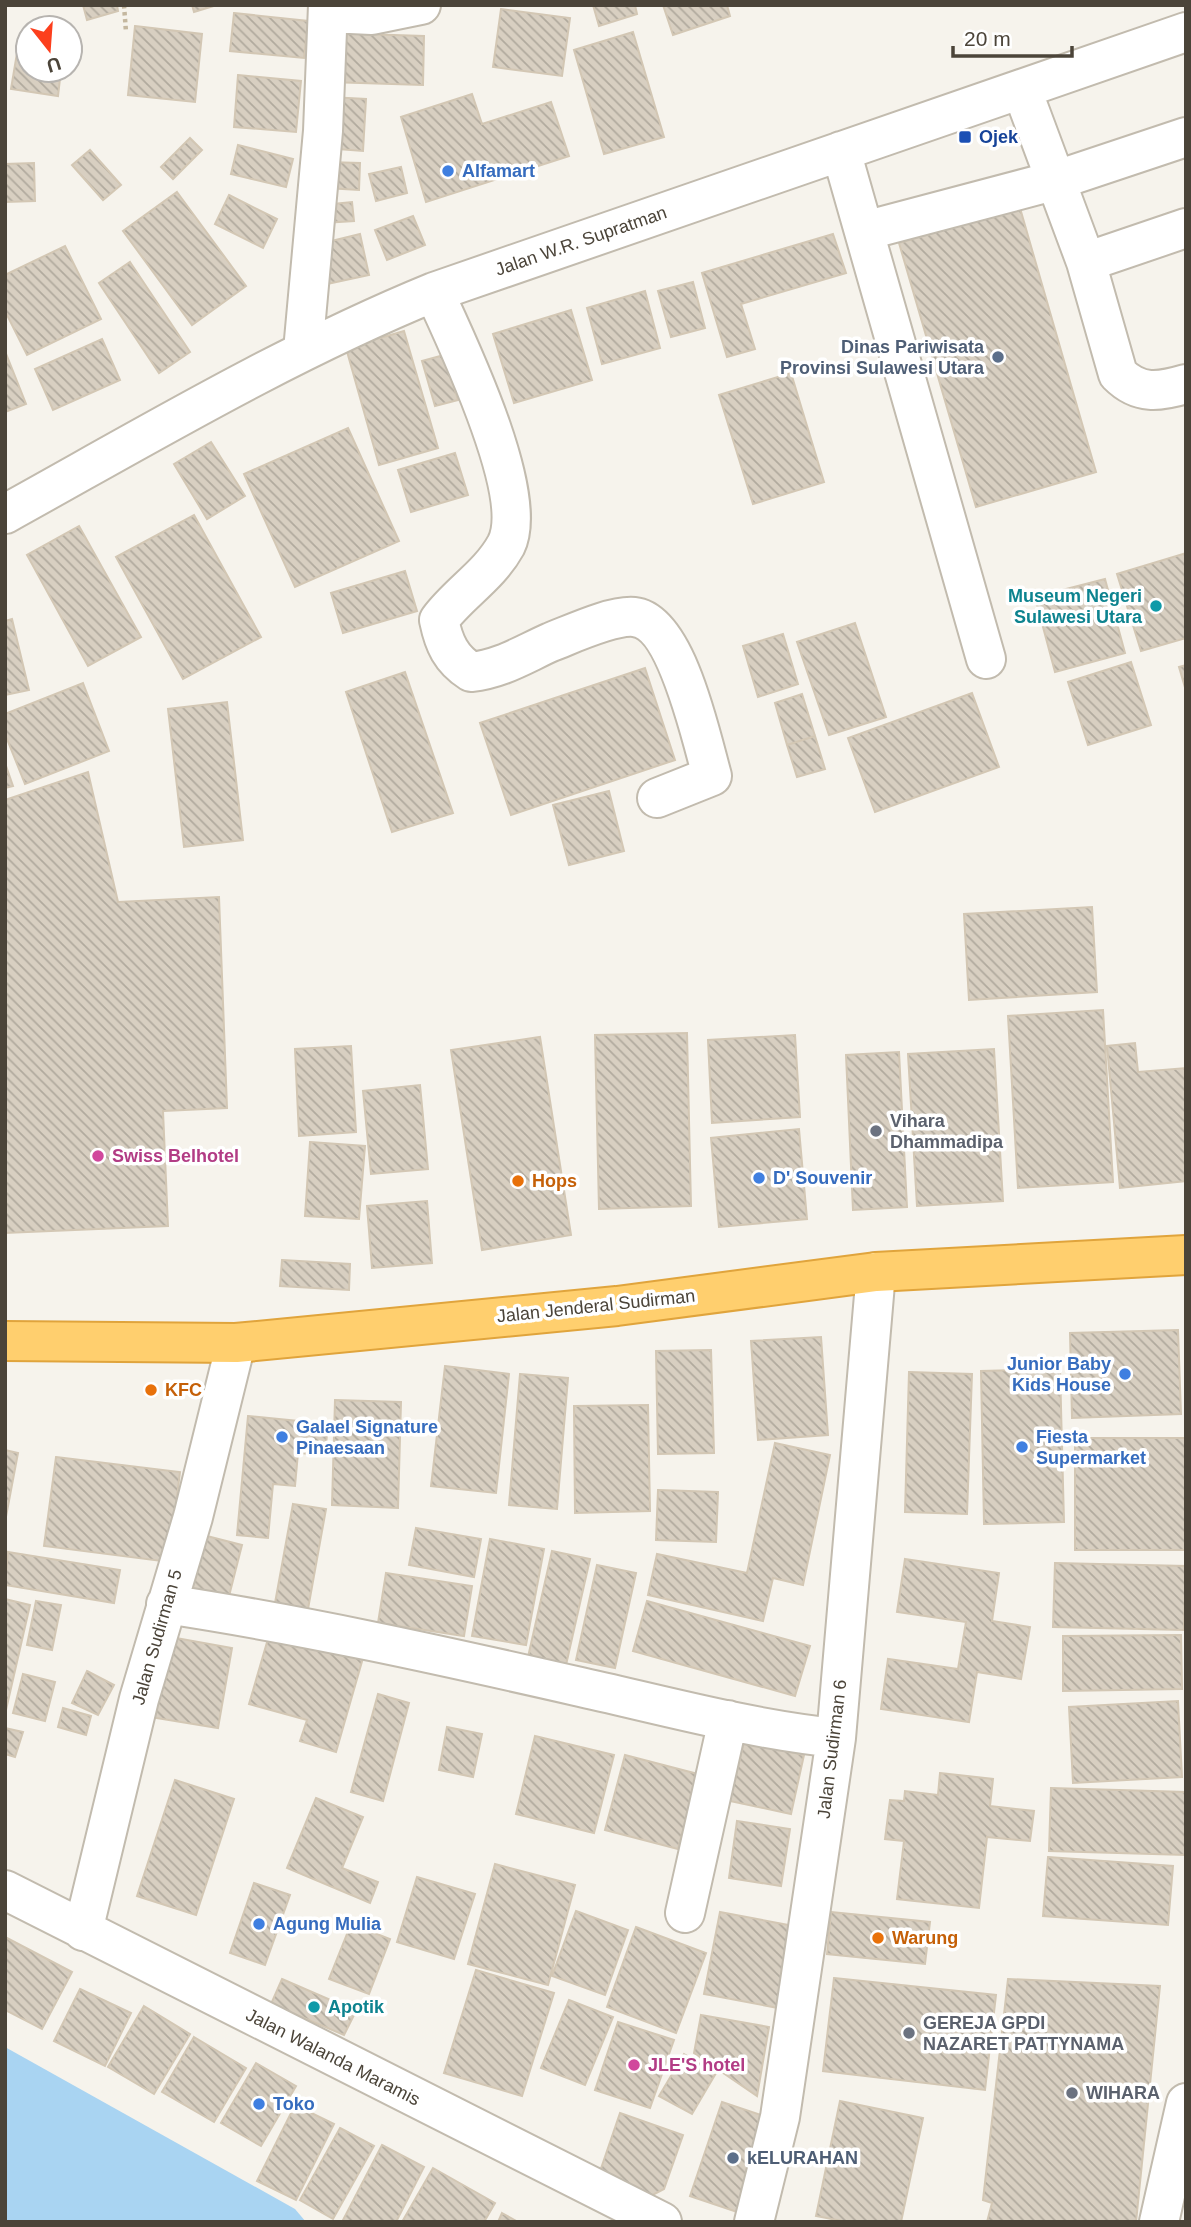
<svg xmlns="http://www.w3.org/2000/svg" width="1191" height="2227" font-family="Arial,sans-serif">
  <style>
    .water { fill: #a9d4f2 }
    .building { fill: url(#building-back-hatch); stroke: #d3c7b4; stroke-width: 2 }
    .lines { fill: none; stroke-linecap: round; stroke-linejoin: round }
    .minor-casing { stroke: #c2bbae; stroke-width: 42 }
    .highway-casing { stroke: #e0a43c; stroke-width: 42 }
    .path { stroke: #c4b79f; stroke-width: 4.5; stroke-dasharray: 3.5 3.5; stroke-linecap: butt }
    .minor { stroke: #fff; stroke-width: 38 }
    .highway { stroke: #ffcf6e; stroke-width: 38 }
    .transit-dot { fill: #1a4fb4; stroke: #fff; stroke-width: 2.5 }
    .shop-dot { fill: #3f7fe0; stroke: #fff; stroke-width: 2.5 }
    .service-dot { fill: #5c6f8a; stroke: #fff; stroke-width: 2.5 }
    .culture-dot { fill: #0f9aa8; stroke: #fff; stroke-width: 2.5 }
    .worship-dot { fill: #6b7280; stroke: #fff; stroke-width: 2.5 }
    .hotel-dot { fill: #d1479c; stroke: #fff; stroke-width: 2.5 }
    .food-dot { fill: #e8710a; stroke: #fff; stroke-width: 2.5 }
    .labels { text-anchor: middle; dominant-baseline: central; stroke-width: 7; stroke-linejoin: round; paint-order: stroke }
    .transit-label { font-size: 18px; font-weight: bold; fill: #164399; stroke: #fff; text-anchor: start }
    .shop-label { font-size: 18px; font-weight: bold; fill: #366cbe; stroke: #fff; text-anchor: start }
    .street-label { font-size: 18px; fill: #4b4439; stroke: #fff }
    .service-label { font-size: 18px; font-weight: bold; fill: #4e5e75; stroke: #fff; text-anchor: end }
    .culture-label { font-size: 18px; font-weight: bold; fill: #0d838f; stroke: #fff; text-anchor: end }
    .worship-label { font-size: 18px; font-weight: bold; fill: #5b616d; stroke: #fff; text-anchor: start }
    .hotel-label { font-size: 18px; font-weight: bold; fill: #b23c85; stroke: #fff; text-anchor: start }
    .food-label { font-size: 18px; font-weight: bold; fill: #c56008; stroke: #fff; text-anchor: start }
  </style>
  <defs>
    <pattern id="building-back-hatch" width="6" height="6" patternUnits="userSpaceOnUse" patternTransform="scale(1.75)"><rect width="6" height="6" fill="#d8cfc1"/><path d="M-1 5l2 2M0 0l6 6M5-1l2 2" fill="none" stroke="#b1aa9e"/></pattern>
  </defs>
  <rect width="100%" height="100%" fill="#f6f3ec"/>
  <path class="water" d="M5,2047L295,2209L306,2222H5Z"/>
  <path class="building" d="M83,5H117L118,11L87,20Z
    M192,5H217L194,12Z
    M593,5H635L637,14L599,26Z
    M663,5H727L730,16L673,35Z
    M501,9L570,18L562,76L493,67Z
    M234,13L308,21L304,58L230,51Z
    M135,26L202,34L195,102L128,95Z
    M633,32L664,137L604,154L574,50Z
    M331,33L424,36L423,85L329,82Z
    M18,47L28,48V70H61L58,96L11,89Z
    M238,75L301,81L296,132L234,127Z
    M472,94L482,124L551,102L569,156L426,202L401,117Z
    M329,97L366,99L363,151L325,148Z
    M190,138L202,150L173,179L161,167Z
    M238,145L293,159L286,187L231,174Z
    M90,150L121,185L103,200L72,165Z
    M327,162L360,163L359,190L326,188Z
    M34,163L35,201L5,202V164Z
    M401,167L407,193L376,201L369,174Z
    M177,192L246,286L192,325L123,231Z
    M229,195L277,219L263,248L215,224Z
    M352,202L354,221L324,223L323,205Z
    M1020,208L1096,472L976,507L899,243Z
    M413,216L425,245L387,260L375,230Z
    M360,234L369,275L327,284L319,244Z
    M833,234L846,273L741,304L755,349L727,357L702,273Z
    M65,246L101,319L27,355L5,311V275Z
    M130,262L190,352L159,373L99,283Z
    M693,282L705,328L671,337L658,291Z
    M645,291L660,348L602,364L587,308Z
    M571,310L592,380L514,403L493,334Z
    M404,331L438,448L379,465L346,348Z
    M102,339L120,380L53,410L35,369Z
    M5,351L26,404L5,412Z
    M444,355L458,400L435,406L422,361Z
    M791,373L824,482L753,504L719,395Z
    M348,428L399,541L295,587L244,474Z
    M211,442L245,496L207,519L174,464Z
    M455,453L468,495L411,512L398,470Z
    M194,515L261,637L183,679L116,557Z
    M79,526L141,637L88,666L27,555Z
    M1186,553V638L1141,651L1117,574Z
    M405,571L417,611L343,633L331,593Z
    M1105,579L1125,653L1055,672L1035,597Z
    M12,619L29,690L5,695V621Z
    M855,623L886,717L829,735L797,642Z
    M783,634L798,684L758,697L743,646Z
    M1131,662L1151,725L1088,745L1068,682Z
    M1186,665V691L1179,667Z
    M645,668L675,760L511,815L480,723Z
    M405,672L453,813L392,832L346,692Z
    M83,683L109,751L25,784L5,734V714Z
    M972,693L999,767L875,812L848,738Z
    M802,694L815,736L787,745L775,703Z
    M227,702L243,840L184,847L168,709Z
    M815,736L825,769L797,777L787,745Z
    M5,763L13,786L5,788Z
    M88,772L118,902L219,897L227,1108L163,1111L168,1226L5,1233V800Z
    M609,791L624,851L569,865L553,805Z
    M1092,907L1097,992L969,1000L964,914Z
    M1103,1010L1113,1182L1018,1188L1008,1016Z
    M687,1033L691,1206L599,1209L595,1035Z
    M795,1035L800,1117L712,1123L708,1040Z
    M540,1037L571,1235L482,1250L451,1050Z
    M1135,1043L1138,1072L1186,1068V1181L1120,1188L1107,1046Z
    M351,1046L356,1132L299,1136L295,1049Z
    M994,1049L1003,1201L917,1206L908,1054Z
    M899,1052L907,1207L853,1210L846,1055Z
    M420,1085L428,1169L371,1174L363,1091Z
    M799,1129L807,1219L719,1227L711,1138Z
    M310,1142L365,1146L359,1219L305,1216Z
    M427,1201L432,1263L372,1268L367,1206Z
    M282,1260L350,1264L349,1290L280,1286Z
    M1178,1330L1181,1414L1072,1418L1070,1333Z
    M821,1337L828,1435L758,1440L751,1341Z
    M711,1350L714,1453L658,1454L656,1351Z
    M445,1366L509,1374L496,1493L431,1486Z
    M1060,1369L1064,1522L984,1524L981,1371Z
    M909,1372L972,1374L967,1514L905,1512Z
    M520,1374L568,1378L557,1509L509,1505Z
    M335,1400L401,1402L398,1508L332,1505Z
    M648,1405L650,1511L575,1513L574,1406Z
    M248,1416L328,1424L325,1455L298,1453L295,1486L273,1484L268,1538L237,1535Z
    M1075,1438H1186V1550H1075Z
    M775,1443L830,1455L803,1585L773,1578L763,1621L648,1595L657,1554L747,1573Z
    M5,1450L18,1453L5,1522Z
    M56,1457L180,1472L169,1562L44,1546Z
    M658,1490L718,1492L716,1542L656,1540Z
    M293,1504L326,1509L308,1609L275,1603Z
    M416,1528L481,1539L474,1577L409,1565Z
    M203,1535L242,1545L228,1600L189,1590Z
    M490,1539L544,1549L526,1645L472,1636Z
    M552,1551L590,1559L566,1665L528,1657Z
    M8,1552L120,1570L114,1603L5,1585Z
    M905,1559L999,1573L992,1621L1030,1627L1021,1679L977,1672L969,1722L881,1709L888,1659L958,1669L966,1622L897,1612Z
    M1055,1563L1186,1566L1184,1630L1053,1627Z
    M597,1565L636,1573L615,1668L576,1660Z
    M386,1573L472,1586L464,1636L378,1623Z
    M5,1599L30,1605L6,1710H5Z
    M36,1601L61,1605L52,1650L27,1645Z
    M647,1601L810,1646L795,1696L633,1651Z
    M270,1632L363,1658L336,1752L300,1741L307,1720L249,1704Z
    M1181,1635L1182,1689L1063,1691V1636Z
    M165,1636L232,1648L218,1728L150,1717Z
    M87,1671L114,1685L98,1715L72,1703Z
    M23,1674L55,1682L45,1721L13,1713Z
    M378,1694L409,1703L383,1801L351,1792Z
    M1178,1701L1182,1777L1073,1783L1069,1707Z
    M63,1708L91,1716L86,1735L58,1727Z
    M447,1727L482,1734L473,1777L439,1770Z
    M5,1728L23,1732L15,1757L5,1754Z
    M535,1736L614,1755L594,1833L516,1814Z
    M744,1742L804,1755L791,1814L730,1801Z
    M625,1755L698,1774L678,1849L605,1830Z
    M940,1773L993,1779L990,1806L1034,1811L1030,1841L987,1837L979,1908L897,1899L904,1841L885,1839L890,1800L904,1801L905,1791L938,1795Z
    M175,1780L234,1799L196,1915L137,1896Z
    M1051,1788L1186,1792V1855L1049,1851Z
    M316,1798L363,1817L342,1868L378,1882L370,1903L287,1868Z
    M737,1821L790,1829L781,1886L729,1878Z
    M1048,1857L1173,1866L1168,1925L1043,1916Z
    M495,1864L575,1885L548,1985L468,1964Z
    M417,1877L475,1894L454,1959L397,1942Z
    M254,1883L290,1895L265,1965L230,1953Z
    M576,1911L628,1930L605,1995L552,1976Z
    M720,1912L794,1926L778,2008L704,1994Z
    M831,1912L930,1922L925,1964L827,1954Z
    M351,1924L390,1939L369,1994L329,1979Z
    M636,1927L706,1953L676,2033L607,2007Z
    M5,1937L72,1972L42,2029L5,2010Z
    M476,1970L554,1993L522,2096L444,2073Z
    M834,1978L996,1995L985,2090L823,2071Z
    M282,1979L356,2011L344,2035L271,2004Z
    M1008,1979L1160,1986L1136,2222H987L992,2203L983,2200Z
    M80,1989L131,2013L105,2066L54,2041Z
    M569,2000L613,2017L585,2085L541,2068Z
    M144,2006L190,2034L154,2094L108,2067Z
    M701,2015L769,2027L757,2096L694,2053Z
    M618,2022L674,2040L650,2108L595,2090Z
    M194,2037L246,2068L214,2122L162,2092Z
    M684,2054L716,2073L692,2114L659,2096Z
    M256,2063L296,2086L261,2146L221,2123Z
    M840,2101L923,2118L901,2222H847L816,2216Z
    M722,2102L776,2120L743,2214L690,2196Z
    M295,2105L334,2124L296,2200L257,2181Z
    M620,2113L683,2135L664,2189L645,2199L596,2183Z
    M340,2128L374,2146L333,2219L300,2200Z
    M382,2145L424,2167L396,2222H342Z
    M433,2168L495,2203L484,2222H402Z
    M502,2213L518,2222H498Z"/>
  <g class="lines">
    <g class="minor-casing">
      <path id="minor" d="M329,13L372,15L421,5
        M1022,90L1086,262L1118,374C1139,395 1159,392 1186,384
        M841,151L986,659
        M864,231L1057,180L1186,137
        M1086,262L1186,228
        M434,292C457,342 531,495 506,545C489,576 459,593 439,620C444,644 451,659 471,672C501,669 524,654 551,642C572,634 612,615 634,617C677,621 702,741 712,776L657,798
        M303,351L323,131L328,5
        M5,514C146,436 285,353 434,292L1186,32
        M166,1604C304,1625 440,1655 576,1686C662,1705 748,1729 836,1738
        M5,1890L662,2222
        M685,1913L728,1720
        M83,1931L139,1699L193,1517L236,1343
        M754,2222L780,2117L836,1738L876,1272
        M1159,2222L1186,2103"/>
    </g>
    <g class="highway-casing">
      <path id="highway" d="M5,1341L236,1343L617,1306L876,1272L1186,1255"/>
    </g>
    <path class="path" d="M124,5L126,32"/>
    <use href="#minor" class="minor"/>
    <use href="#highway" class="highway"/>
  </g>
  <rect class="transit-dot" x="958" y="130" width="14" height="14" rx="3.5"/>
  <g class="shop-dot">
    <circle cx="448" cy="171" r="7"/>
    <circle cx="759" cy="1178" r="7"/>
    <circle cx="1125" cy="1374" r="7"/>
    <circle cx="282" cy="1437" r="7"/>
    <circle cx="1022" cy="1447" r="7"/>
    <circle cx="259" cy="1924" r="7"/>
    <circle cx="259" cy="2104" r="7"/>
  </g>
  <g class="service-dot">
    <circle cx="998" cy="357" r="7"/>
    <circle cx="733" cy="2158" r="7"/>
  </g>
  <g class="culture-dot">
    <circle cx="1156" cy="606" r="7"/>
    <circle cx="314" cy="2007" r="7"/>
  </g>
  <g class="worship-dot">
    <circle cx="876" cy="1131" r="7"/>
    <circle cx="909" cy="2033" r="7"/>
    <circle cx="1072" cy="2093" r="7"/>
  </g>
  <g class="hotel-dot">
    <circle cx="98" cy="1156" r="7"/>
    <circle cx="634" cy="2065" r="7"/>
  </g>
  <g class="food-dot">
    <circle cx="518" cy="1181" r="7"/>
    <circle cx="151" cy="1390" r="7"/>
    <circle cx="878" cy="1938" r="7"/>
  </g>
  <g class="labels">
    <g class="transit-label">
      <text x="979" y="137">Ojek</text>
    </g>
    <g class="shop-label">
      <text x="462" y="171">Alfamart</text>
      <text x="773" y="1178">D' Souvenir</text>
      <text x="1111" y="1364" text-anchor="end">Junior Baby<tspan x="1111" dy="21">Kids House</tspan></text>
      <text x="296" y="1427">Galael Signature<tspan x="296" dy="21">Pinaesaan</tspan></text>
      <text x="1036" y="1437">Fiesta<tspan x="1036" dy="21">Supermarket</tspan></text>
      <text x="273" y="1924">Agung Mulia</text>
      <text x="273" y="2104">Toko</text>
    </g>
    <g class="street-label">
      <text transform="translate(581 241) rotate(-19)">Jalan W.R. Supratman</text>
      <text transform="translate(596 1306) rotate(-6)">Jalan Jenderal Sudirman</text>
      <text transform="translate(157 1637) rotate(-74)">Jalan Sudirman 5</text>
      <text transform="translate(832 1749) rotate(-83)">Jalan Sudirman 6</text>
      <text transform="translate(333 2057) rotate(27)">Jalan Walanda Maramis</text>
    </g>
    <g class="service-label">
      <text x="984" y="347">Dinas Pariwisata<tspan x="984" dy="21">Provinsi Sulawesi Utara</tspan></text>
      <text x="747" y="2158" text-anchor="start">kELURAHAN</text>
    </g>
    <g class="culture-label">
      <text x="1142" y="596">Museum Negeri<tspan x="1142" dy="21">Sulawesi Utara</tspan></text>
      <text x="328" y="2007" text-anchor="start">Apotik</text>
    </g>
    <g class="worship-label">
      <text x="890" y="1121">Vihara<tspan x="890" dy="21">Dhammadipa</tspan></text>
      <text x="923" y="2023">GEREJA GPDI<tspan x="923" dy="21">NAZARET PATTYNAMA</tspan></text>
      <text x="1086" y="2093">WIHARA</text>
    </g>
    <g class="hotel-label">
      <text x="112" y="1156">Swiss Belhotel</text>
      <text x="648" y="2065">JLE'S hotel</text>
    </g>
    <g class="food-label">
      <text x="532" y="1181">Hops</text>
      <text x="165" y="1390">KFC</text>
      <text x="892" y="1938">Warung</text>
    </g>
  </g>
  <rect width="1191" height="2227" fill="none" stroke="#4b4439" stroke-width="14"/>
  <g transform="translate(49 49) rotate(163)"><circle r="33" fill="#ffffff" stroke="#b7b4b0" stroke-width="2"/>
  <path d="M0-5L12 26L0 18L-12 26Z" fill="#fc3f1d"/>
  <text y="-10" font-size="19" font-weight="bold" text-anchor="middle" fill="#4b4439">U</text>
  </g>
  <path d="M953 46v10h119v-10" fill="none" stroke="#4b4439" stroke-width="3.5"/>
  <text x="964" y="46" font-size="21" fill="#4b4439" stroke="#ffffff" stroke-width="5" paint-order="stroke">20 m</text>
</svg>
